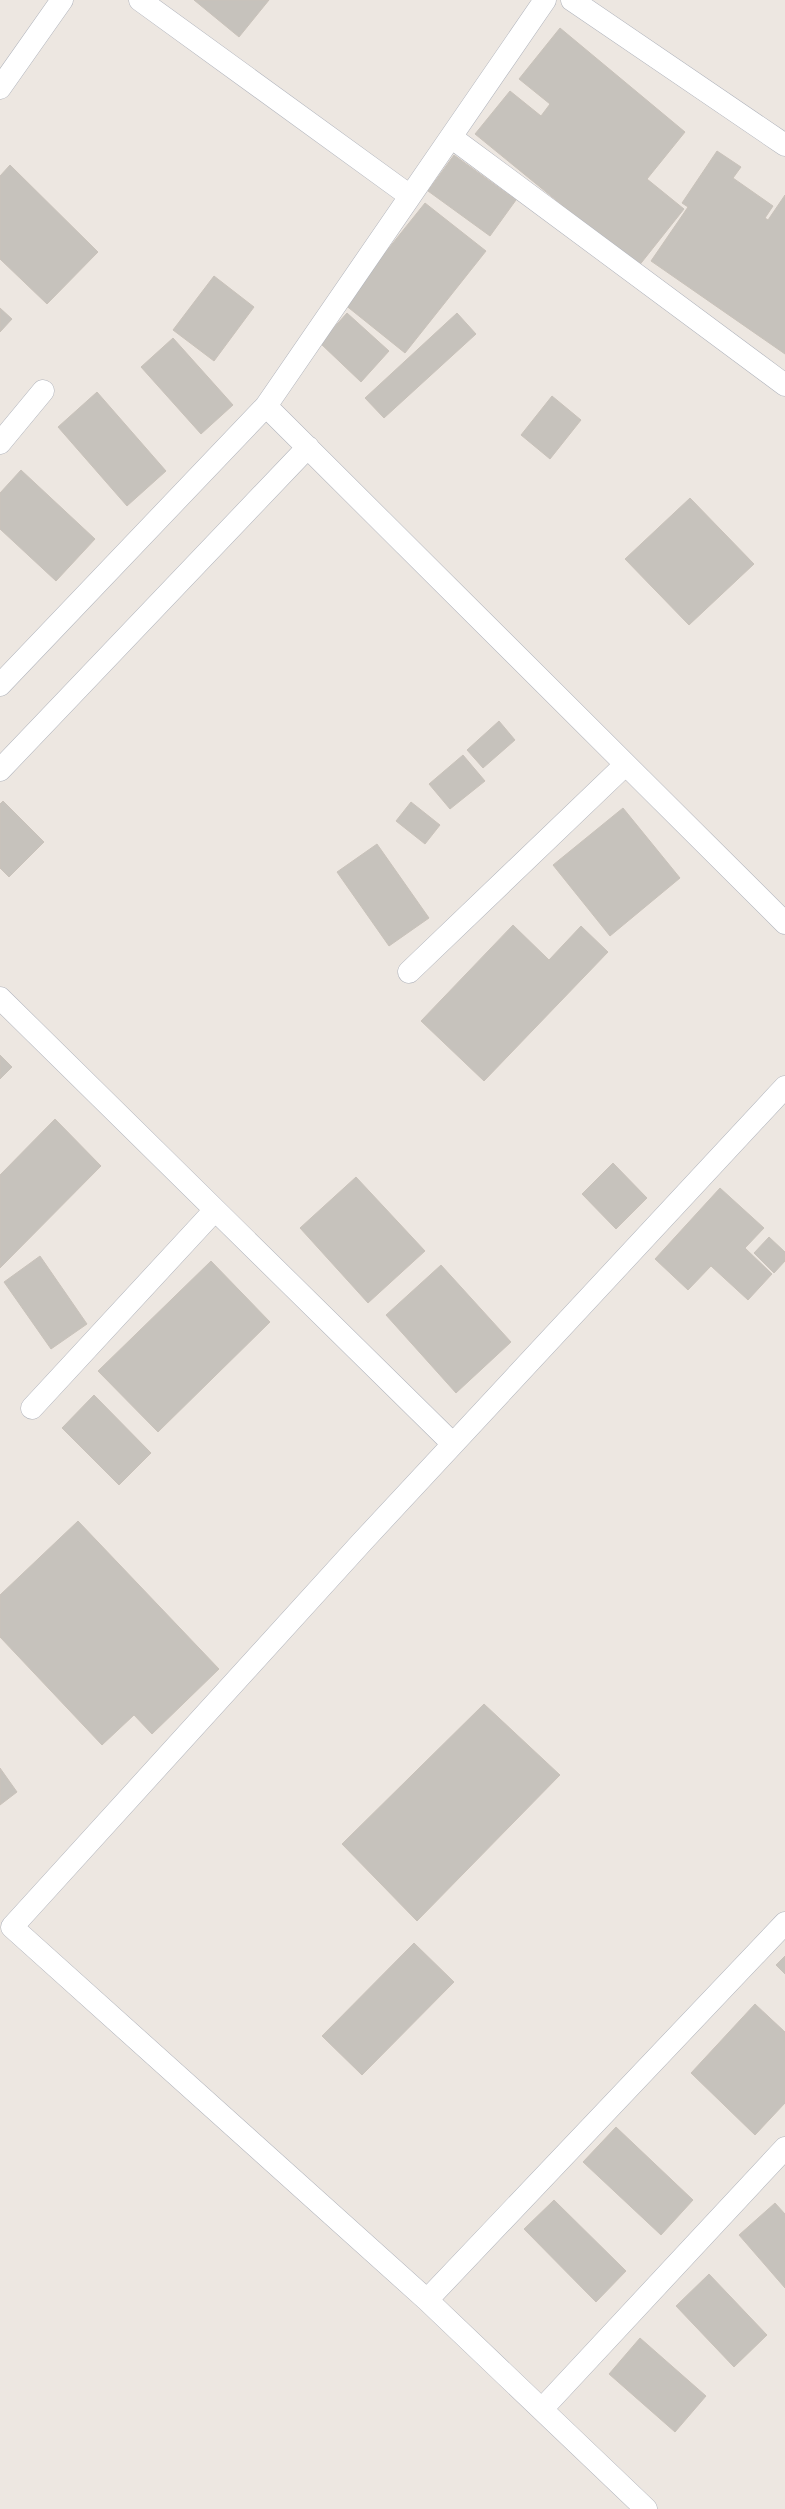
<svg xmlns="http://www.w3.org/2000/svg" width="785" height="2509" font-family="Raleway,sans-serif">
  <style>
    .building { fill: #c6c2bc; stroke: #c9c2ba }
    .lines { fill: none; stroke-linecap: round; stroke-linejoin: round }
    .street-casing { stroke: #b1b4bc; stroke-width: 23 }
    .street { stroke: #fff; stroke-width: 22 }
  </style>
  <rect width="100%" height="100%" fill="#ede7e1"/>
  <path class="building" d="M194,0H269L239,37Z
    M560,28L685,132L647,179L684,209L638,267L475,134L510,91L541,116L550,104L519,79Z
    M717,151L741,167L733,178L773,206L765,218L768,220L785,195V354L651,261L688,207L682,203Z
    M454,155L516,200L490,236L428,191Z
    M10,165L98,252L47,304L0,259V176Z
    M425,203L486,251L405,353L344,304Z
    M214,276L254,307L214,361L173,330Z
    M0,308L12,319L0,332Z
    M347,313L389,351L361,382L320,343Z
    M457,313L476,334L384,418L365,398Z
    M173,338L233,405L201,434L141,367Z
    M97,392L166,471L127,506L58,427Z
    M552,396L581,420L550,459L521,435Z
    M21,470L95,539L56,581L0,529V493Z
    M690,498L754,564L689,625L625,559Z
    M499,721L515,740L483,768L467,750Z
    M463,755L485,781L450,809L429,784Z
    M3,801L44,842L9,877L0,868V804Z
    M411,802L440,825L425,844L396,821Z
    M623,808L680,878L610,936L553,865Z
    M377,844L429,918L389,946L337,872Z
    M513,925L549,960L581,926L608,952L484,1081L421,1021Z
    M0,1055L12,1067L0,1079Z
    M55,1119L101,1166L0,1268V1175Z
    M613,1163L647,1198L616,1229L582,1194Z
    M356,1177L425,1251L368,1303L300,1228Z
    M720,1188L764,1228L745,1248L772,1274L748,1300L711,1266L688,1290L655,1259Z
    M769,1237L785,1252V1261L774,1273L754,1253Z
    M40,1256L87,1324L51,1349L4,1282Z
    M211,1261L270,1322L158,1432L98,1371Z
    M441,1265L511,1342L456,1393L386,1315Z
    M94,1395L151,1453L119,1485L62,1428Z
    M78,1521L219,1669L152,1734L134,1715L102,1745L0,1637V1595Z
    M484,1704L560,1775L417,1921L342,1844Z
    M0,1768L17,1792L0,1805Z
    M414,1943L454,1982L362,2075L322,2036Z
    M785,1956V1974L776,1965Z
    M755,2004L785,2032V2103L755,2135L691,2073Z
    M616,2127L693,2200L661,2235L583,2162Z
    M554,2200L626,2271L596,2302L524,2229Z
    M775,2203L785,2214V2288L739,2235Z
    M709,2274L767,2335L734,2367L676,2306Z
    M640,2338L706,2396L675,2432L609,2374Z"/>
  <g class="lines">
    <g class="street-casing">
      <path id="street" d="M140,0L410,196
        M545,0L266,406L785,923
        M572,0L785,145
        M0,88L62,0
        M451,137L785,385
        M0,443L43,391
        M0,685L266,406
        M0,770L308,447
        M409,972L625,765
        M0,998L453,1444
        M32,1408L215,1210
        M427,2300L785,1923
        M542,2409L785,2148
        M646,2509L427,2300L12,1927L362,1542L785,1087"/>
    </g>
    <use href="#street" class="street"/>
  </g>
</svg>
